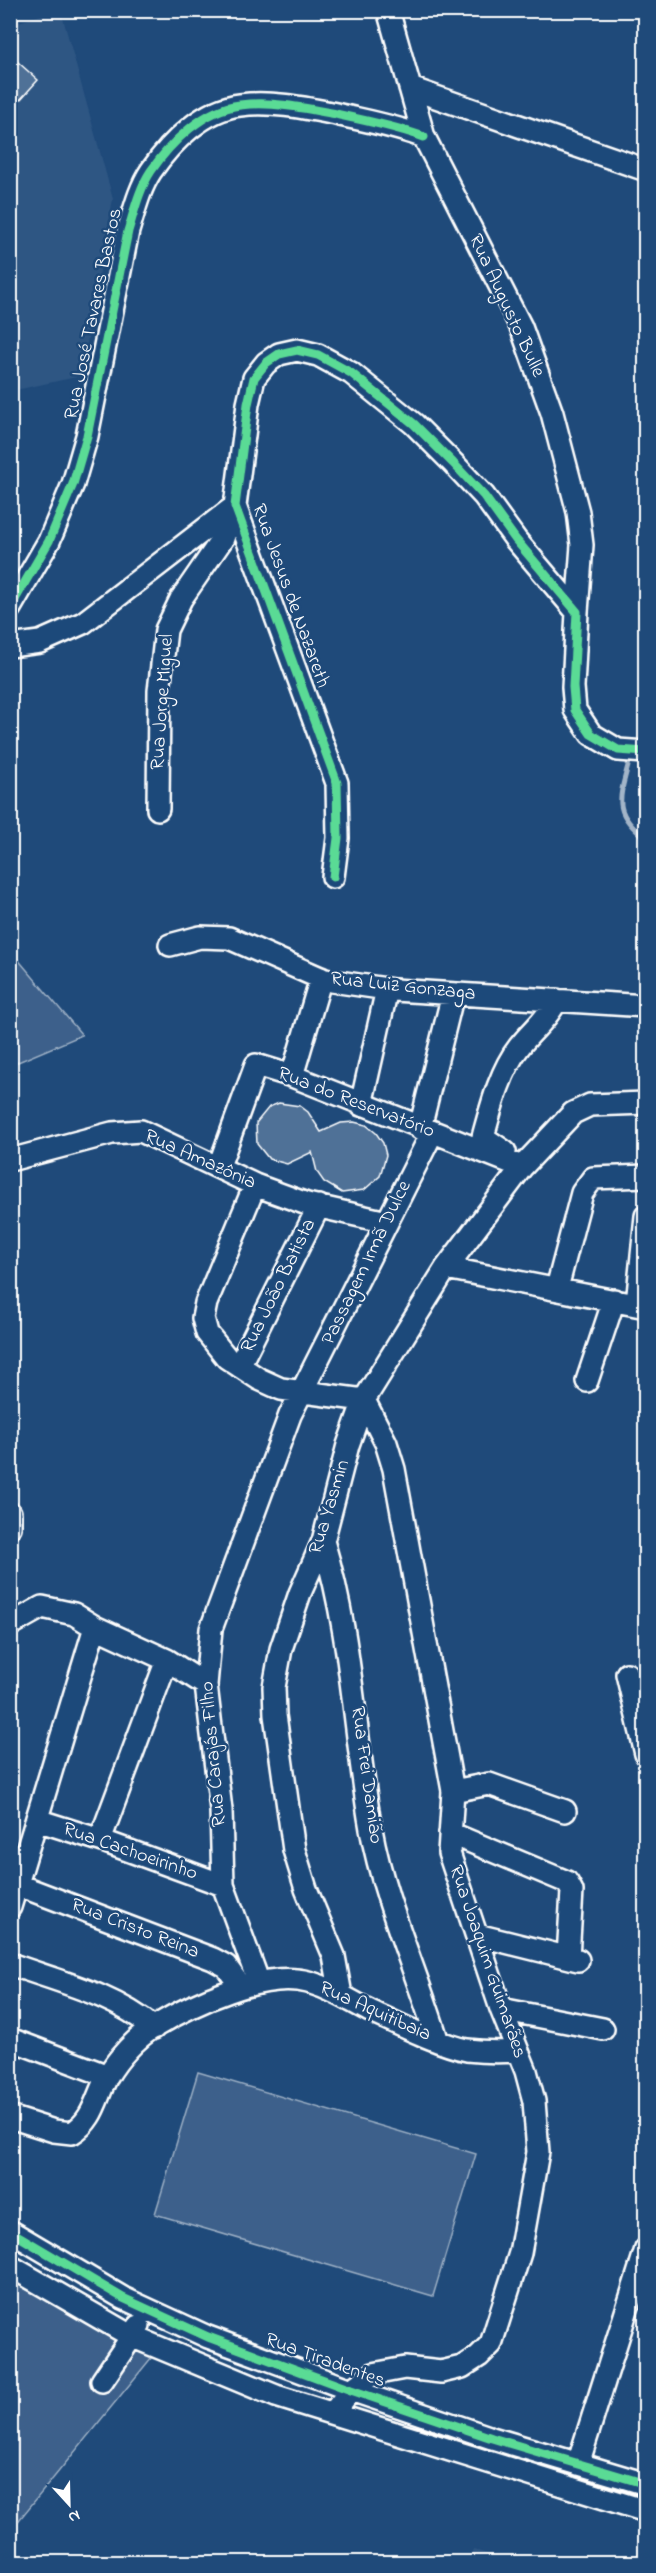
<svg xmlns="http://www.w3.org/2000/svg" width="656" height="2573" font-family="'Indie Flower',sans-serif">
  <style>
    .built { fill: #2e5683 }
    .green { fill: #3c618b; stroke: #9eb0c5; stroke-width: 1.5 }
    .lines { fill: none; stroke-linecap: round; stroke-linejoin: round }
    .stream { stroke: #a3b5c8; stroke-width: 5 }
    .building { fill: #507197; stroke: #fff; stroke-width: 1.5 }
    .minor-casing { stroke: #fff; stroke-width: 26 }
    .minor { stroke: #1f4a7a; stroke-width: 21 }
    .cycleway-casing { stroke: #1f4a7a; stroke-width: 13 }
    .cycleway { stroke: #5adb95; stroke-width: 9 }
    .labels { text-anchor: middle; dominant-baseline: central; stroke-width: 5; stroke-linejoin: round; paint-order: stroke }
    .street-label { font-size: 20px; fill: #fff; stroke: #1f4a7a }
  </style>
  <rect width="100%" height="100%" fill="#1f4a7a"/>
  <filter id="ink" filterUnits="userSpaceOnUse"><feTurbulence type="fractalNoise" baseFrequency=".0167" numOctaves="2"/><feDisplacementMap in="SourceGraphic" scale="12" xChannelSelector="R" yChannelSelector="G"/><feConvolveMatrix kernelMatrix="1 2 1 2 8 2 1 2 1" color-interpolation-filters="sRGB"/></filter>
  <g filter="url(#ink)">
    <path class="built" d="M53,11H61L113,199L81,376L11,391L10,25Z
      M474,2550L515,2562H470Z"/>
    <path class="green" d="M10,950L82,1035L11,1065H10Z
      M198,2072L476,2154L433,2296L155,2214Z
      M11,2281L152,2357L11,2530Z"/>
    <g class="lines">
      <path class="stream" d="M629,762C619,800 612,812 646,839"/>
    </g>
    <path class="building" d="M10,55L38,80L10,111Z
      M279,1103L300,1106L308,1112L321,1132L341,1123L354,1122L366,1125L376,1133L383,1143L386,1155L380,1176L364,1190L342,1193L324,1182L317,1172L312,1152L287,1164L269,1159L257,1144L256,1123L269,1107Z"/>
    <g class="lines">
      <g class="minor-casing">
        <path id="minor" d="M388,10L424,137L521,327L552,413L578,512L582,545L577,612
          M410,88L646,170
          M10,608L49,541L73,484L87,436L128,231C134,212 139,189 151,171C171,142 204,109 240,105C272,101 305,108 336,114C366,121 395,126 424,137
          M10,646L40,642L83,623L235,506
          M158,809L159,691L166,630L181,599L223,538L235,506
          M333,877L338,838L337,783L235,506L248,404L254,378L266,363L279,354L297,350L318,355L351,373L414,424L453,463L484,496L516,540L577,612L573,687L575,710L591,734L618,750L646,752
          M170,945L200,937L229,938L325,980L394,990L646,1006
          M292,1076L321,978
          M361,1105L387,989
          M420,1128L453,994
          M505,1152L483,1137C491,1108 500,1071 519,1047C533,1029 545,1022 557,1000
          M10,1160L112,1133L141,1131L255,1185L307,1204L387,1222
          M219,1166L256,1065L292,1076L522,1167
          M255,1185L206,1303L203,1318L207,1333L227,1358L259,1379L281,1389L364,1400L386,1443L394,1469L453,1791L449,1853L501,2009L526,2071L534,2101L538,2152L520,2253L491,2344L479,2356L462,2367L441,2372L405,2368L373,2374L351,2390L333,2413
          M446,1268L646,1307
          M557,1288L582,1193L593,1178L646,1176
          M637,1304L646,1216
          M239,1366L319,1206
          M587,1381L614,1300
          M10,1513V1527
          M323,1541C352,1636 354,1733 371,1829C384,1901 416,1970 437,2039
          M10,1625L42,1607L74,1614L95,1627L167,1660L206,1685
          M627,1674L646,1754
          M453,1791L489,1784L565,1811
          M37,1820L100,1840L223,1885
          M450,1833L567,1882L572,1891L568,1957
          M100,1840L167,1660
          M18,1885L213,1959L226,1966L241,1987
          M10,1907L95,1627
          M477,1935L578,1960
          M10,1964C60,1982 113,1994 154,2028
          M259,1983L223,1885L221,1810L206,1685L211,1629L290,1415L432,1133
          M341,1995L334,1956L306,1889L294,1850L275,1715L274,1687L281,1649L300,1593L323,1541L348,1445L364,1400L446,1268L522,1167L573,1113L590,1105L646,1103
          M501,2009L603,2029
          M10,2039L108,2076
          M10,2117L54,2131L72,2133C94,2120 96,2097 107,2077C118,2058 136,2038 154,2027C192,2004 264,1970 308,1982C331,1988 350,2001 370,2011C396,2023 440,2045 467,2050C484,2052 501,2052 517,2051
          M10,2231L123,2298L208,2337L351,2390L492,2438L646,2484
          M10,2266L131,2336L276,2396L646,2511
          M102,2381L139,2326
          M578,2464L646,2249"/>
      </g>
      <use href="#minor" class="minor"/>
      <g class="cycleway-casing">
        <path id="cycleway" d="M10,608L49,541L73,484L87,436L128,231C134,212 139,189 151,171C171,142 204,109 240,105C272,101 305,108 336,114C366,121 395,126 424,137
          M333,877L338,838L337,783L235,506L248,404L254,378L266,363L279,354L297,350L318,355L351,373L414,424L453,463L484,496L516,540L577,612L573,687L575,710L591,734L618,750L646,752
          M10,2231L123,2298L208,2337L351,2390L492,2438L646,2484"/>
      </g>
      <use href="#cycleway" class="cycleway"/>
    </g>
  </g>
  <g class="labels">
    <g class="street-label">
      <text transform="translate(506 306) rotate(65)">Rua Augusto Bulle</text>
      <text transform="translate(94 314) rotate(-78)">Rua José Tavares Bastos</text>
      <text transform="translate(290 596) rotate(70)">Rua Jesus de Nazareth</text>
      <text transform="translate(163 702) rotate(-86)">Rua Jorge Miguel</text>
      <text transform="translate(403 987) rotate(6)">Rua Luiz Gonzaga</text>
      <text transform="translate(356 1103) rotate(21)">Rua do Reservatório</text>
      <text transform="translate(200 1160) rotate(24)">Rua Amazônia</text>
      <text transform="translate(367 1263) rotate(-64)">Passagem Irmã Dulce</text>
      <text transform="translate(279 1286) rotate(-64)">Rua João Batista</text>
      <text transform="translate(330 1507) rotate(-73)">Rua Yasmin</text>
      <text transform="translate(214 1754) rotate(-95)">Rua Carajás Filho</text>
      <text transform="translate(366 1775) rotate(82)">Rua Frei Damião</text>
      <text transform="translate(130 1852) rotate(19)">Rua Cachoeirinho</text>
      <text transform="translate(135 1929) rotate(21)">Rua Cristo Reina</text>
      <text transform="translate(487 1962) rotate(71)">Rua Joaquim Guimarães</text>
      <text transform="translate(375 2012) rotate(24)">Rua Aquitibaia</text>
      <text transform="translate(325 2361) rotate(20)">Rua Tiradentes</text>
    </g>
  </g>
  <rect width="656" height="2573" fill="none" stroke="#1f4a7a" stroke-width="36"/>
  <rect x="18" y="18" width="620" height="2537" fill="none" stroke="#fff" stroke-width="2" filter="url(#ink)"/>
  <g transform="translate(69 2504) rotate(158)" stroke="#1f4a7a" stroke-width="4.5" paint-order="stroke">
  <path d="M0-4.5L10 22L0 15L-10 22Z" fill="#ffffff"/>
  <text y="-9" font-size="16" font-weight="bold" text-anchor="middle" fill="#ffffff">N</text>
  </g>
</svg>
